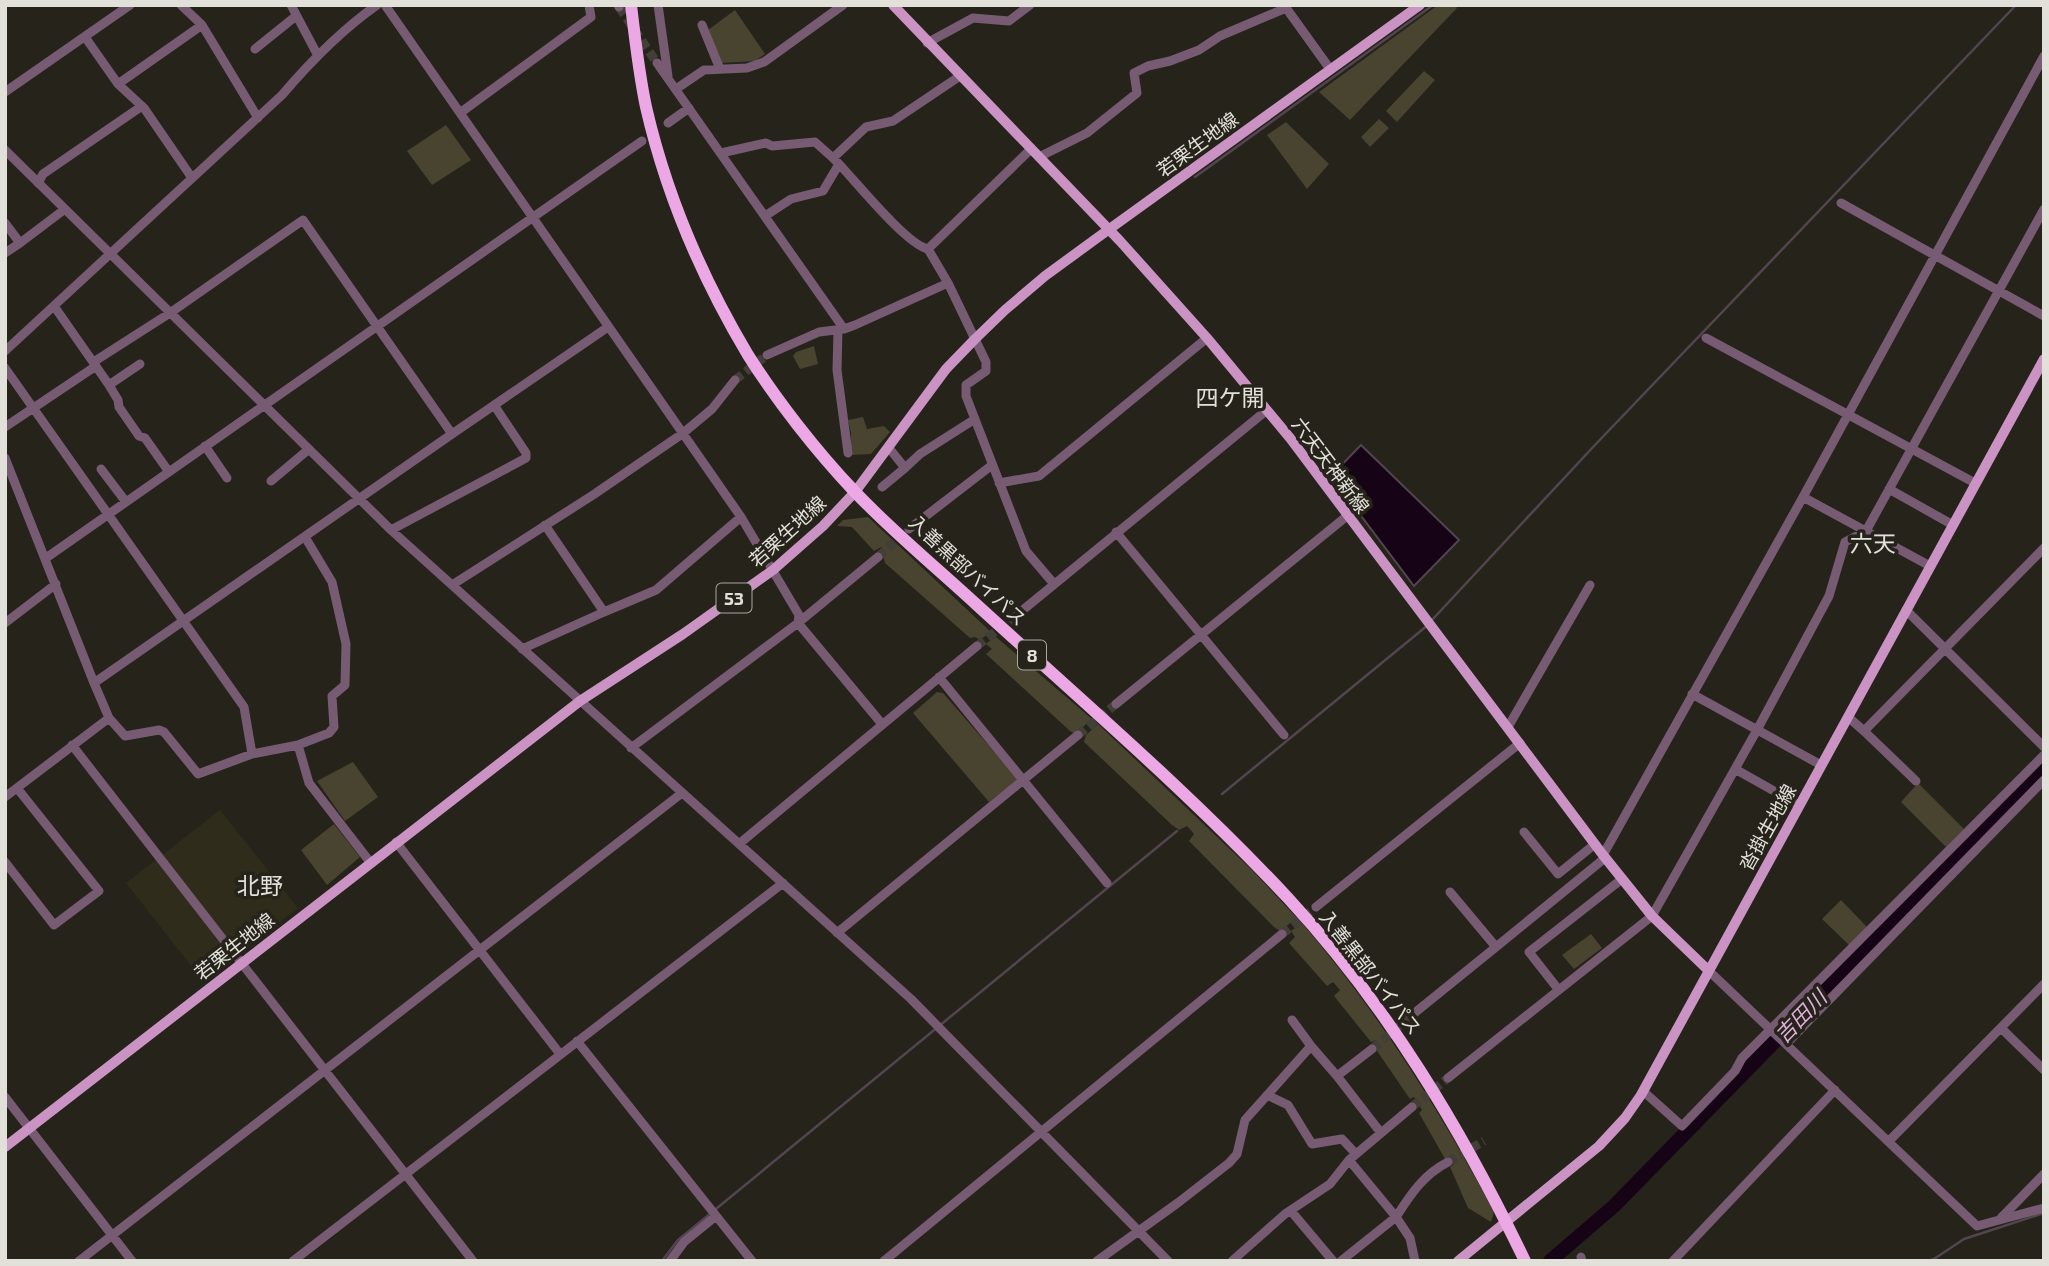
<svg xmlns="http://www.w3.org/2000/svg" width="2049" height="1266" font-family="'Exo 2','Noto Sans JP',sans-serif">
  <style>
    .built { fill: #2f2c1c }
    .green { fill: #48442f }
    .water { fill: #160315; stroke: #534550; stroke-width: 2 }
    .lines { fill: none; stroke-linecap: round; stroke-linejoin: round }
    .stream { stroke: #534550; stroke-width: 2.5 }
    .river { stroke: #160315; stroke-width: 14 }
    .minor-tunnel { stroke: #413f37; stroke-width: 9; stroke-dasharray: 9 4.5; stroke-linecap: butt }
    .minor { stroke: #765b73; stroke-width: 9 }
    .major { stroke: #ca93c4; stroke-width: 10 }
    .highway { stroke: #eca8e4; stroke-width: 12 }
    .labels { text-anchor: middle; dominant-baseline: central; stroke-width: 7; stroke-linejoin: round; paint-order: stroke }
    .shield { fill: #25231a; stroke: #a9a7a0; stroke-width: 2 }
    .shield-label { font-size: 18px; font-weight: bold; fill: #e1e0d9 }
    .street-label { font-size: 19px; fill: #e1e0d9; stroke: #25231a }
    .water-label { font-size: 21px; font-style: italic; fill: #e1b0db; stroke: #25231a }
    .quarter-label { font-size: 23px; fill: #e1e0d9; stroke: #25231a }
  </style>
  <rect width="100%" height="100%" fill="#25231a"/>
  <path class="built" d="M220,810L298,908L203,981L126,883Z"/>
  <path class="green" d="M1438,5H1455L1457,8L1350,120L1319,92Z
    M735,10L765,54L755,61L721,63L708,30Z
    M1424,71L1435,80L1397,122L1386,111Z
    M1379,119L1389,128L1370,147L1361,137Z
    M1286,122L1329,164L1307,189L1267,135Z
    M446,125L471,160L432,185L407,151Z
    M814,346L818,364L800,369L793,356L796,352Z
    M863,417L867,429L884,426L890,432L871,454L851,455V433L848,420Z
    M868,517L991,632L980,640L975,637L970,638L885,563L883,556L886,553L881,547L874,551L852,527L837,526L843,520Z
    M995,636L1092,719L1075,734L1070,731L986,654L992,649L986,644Z
    M937,692L943,693L1018,779L989,802L913,713Z
    M1098,724L1252,870L1297,918L1280,931L1274,927L1189,841L1194,834L1187,826L1179,830L1172,825L1084,742L1086,735Z
    M353,762L378,797L345,821L317,781Z
    M1918,783L1964,829L1946,847L1901,802Z
    M334,824L360,857L327,885L301,850Z
    M1841,900L1867,927L1849,945L1822,919Z
    M1302,923C1378,1012 1439,1109 1494,1212L1491,1222L1468,1208L1450,1167L1454,1164L1451,1157L1445,1159L1419,1113L1422,1110L1414,1097L1410,1099L1377,1051L1380,1046L1376,1040L1371,1042L1334,996L1340,990L1333,982L1327,986L1289,943L1295,937L1291,931Z
    M1591,934L1602,948L1574,969L1562,955Z"/>
  <path class="water" d="M1361,445L1459,540L1414,586L1331,476Z"/>
  <g class="lines">
    <path class="stream" d="M1195,177L1433,5
      M1432,620L1594,446L2016,5
      M1222,794L1428,625
      M662,1261L678,1240L1177,831
      M1928,1261L1934,1259L1964,1239L2044,1213"/>
    <path class="river" d="M1550,1261L1614,1206L2044,766"/>
    <path class="minor-tunnel" d="M619,7L657,63
      M735,380L767,355
      M878,557L905,532
      M977,646L1018,614
      M1078,735L1116,704
      M1282,934L1316,907
      M1372,1049L1412,1015
      M1412,1107L1448,1078
      M1448,1162L1484,1141"/>
    <path class="minor" d="M181,5L202,25L258,118
      M291,5L317,54
      M385,5L741,517L799,615L798,623L882,724
      M618,5L619,7
      M658,5L668,76
      M1284,5L1330,69
      M702,25L720,69
      M85,37L118,84L202,25
      M927,43L973,18L1009,21L1030,5
      M255,49L296,16
      M657,63L844,329
      M118,84L144,108L192,178
      M676,89L704,70L747,68L764,62L843,5
      M5,92L130,5
      M460,113L591,17L589,5
      M668,123L689,108
      M5,150L391,530L911,999L1168,1261
      M721,153L766,143L772,146L815,142L833,158
      M1039,157L1087,133L1137,93L1134,73L1148,66L1170,61L1199,50L1220,36L1286,8
      M839,164L833,158L866,127L893,121L960,76
      M38,183L43,174L142,106
      M1841,203L2044,316
      M765,216L791,199L823,191L839,164C857,183 907,245 928,249
      M5,223L20,243L65,209
      M5,253L20,243
      M948,283L928,249L1031,149
      M54,306L109,385L140,364
      M838,330L837,370L848,453
      M1706,338L1975,483
      M5,351L282,95C311,61 340,31 377,5
      M767,355L819,332L844,329L855,325L948,283L986,362V371L966,385V396L1026,551L1054,584
      M95,361L170,313L303,220L452,434L94,683L109,718L125,736L159,730L164,732L198,774L252,754L298,745L309,783L370,862
      M5,368L244,707L252,754
      M109,385L118,400L119,407L139,436L145,438L169,472
      M5,427L96,366
      M452,434L608,327
      M205,446L227,478
      M889,448L905,468L920,454L975,419
      M5,458L94,683
      M101,469L126,502
      M271,481L309,449
      M999,483L1039,476L1207,338
      M882,487L905,468
      M1889,489L1953,525
      M1803,497L1930,566
      M545,525L604,612L656,590L741,517
      M909,529L992,465
      M391,530L526,458V453L494,405
      M1116,532L1284,735
      M46,558L642,141
      M452,585L593,495L682,434L712,409L735,380
      M1906,610L2044,747
      M1018,614L1267,410
      M5,623L56,584
      M522,649L604,612
      M939,677L1107,883
      M1692,694L1821,765
      M1116,704L1347,516
      M1848,717L1864,731L2044,548
      M1508,727L1590,585
      M1864,731L1916,781
      M72,745L473,1261
      M298,745L329,733L334,727L332,696L345,685L346,644L332,582L305,537
      M631,748L798,623L878,557
      M1735,769L1799,805
      M5,797L109,718
      M1524,832L1558,874L1595,844
      M396,842L560,1054
      M739,844L977,646
      M1603,855L1803,497L2044,56
      M5,862L54,925L99,891L17,788
      M1316,907L1520,743
      M837,933L1078,735
      M1496,947L1605,858
      M1709,971L1977,1226L2044,1208
      M1558,989L1529,952L1622,879
      M1412,1015L1496,947L1450,892
      M2001,1028L2044,1070
      M577,1041L752,1261
      M1787,1043L2044,780
      M1311,1046L1337,1076L1372,1049
      M1337,1076L1381,1133
      M1448,1078L1652,916L1757,730L1829,596L1845,542L1866,531L2044,209
      M1643,1091L1682,1126L1735,1071L1742,1058L2044,755
      M1267,1095L1288,1105L1312,1144L1342,1139L1356,1154
      M5,1097L132,1261
      M1889,1141L2044,984
      M1349,1160L1396,1217C1411,1194 1423,1175 1448,1162
      M1291,1211L1333,1261
      M2001,1218L2044,1174
      M1581,1257L1582,1261
      M79,1261L682,793
      M293,1261L783,883
      M670,1261L684,1242L716,1216
      M884,1261L1282,934
      M1097,1261L1179,1202L1229,1163L1237,1154L1245,1120L1311,1046L1292,1020
      M1232,1261L1285,1214L1330,1184L1349,1160L1412,1107
      M1341,1261L1396,1217L1410,1238L1415,1261
      M1673,1261L1835,1090"/>
    <path class="major" d="M893,5L1120,241L1207,338L1290,438L1603,855L1652,916L1709,971
      M5,1147L580,701L683,634L773,570L823,526L855,492L946,369L975,339L1005,310L1045,276L1097,238L1420,5
      M1458,1261L1599,1146L1625,1118L1641,1095L2044,359"/>
    <path class="highway" d="M631,5C635,39 639,74 646,107C666,194 702,278 748,355C777,401 817,452 855,492C893,532 937,568 977,605C1082,701 1191,794 1288,898C1387,1005 1462,1130 1525,1261"/>
  </g>
  <g class="labels">
    <g class="shield">
      <rect x="716.5" y="583.5" width="35" height="29" rx="5"/>
      <rect x="1018" y="640.5" width="28" height="29" rx="5"/>
    </g>
    <g class="shield-label">
      <text x="734" y="598">53</text>
      <text x="1032" y="655">8</text>
    </g>
    <g class="street-label">
      <text transform="translate(1197 144) rotate(-36)">若栗生地線</text>
      <text transform="translate(1331 465) rotate(53)">六天天神新線</text>
      <text transform="translate(787 531) rotate(-42)">若栗生地線</text>
      <text transform="translate(968 570) rotate(43)">入善黒部バイパス</text>
      <text transform="translate(1767 827) rotate(-61)">沓掛生地線</text>
      <text transform="translate(234 946) rotate(-38)">若栗生地線</text>
      <text transform="translate(1371 972) rotate(52)">入善黒部バイパス</text>
    </g>
    <g class="water-label">
      <text transform="translate(1800 1016) rotate(-46)">吉田川</text>
    </g>
    <g class="quarter-label">
      <text x="1230" y="397">四ケ開</text>
      <text x="1873" y="543">六天</text>
      <text x="260" y="885">北野</text>
    </g>
  </g>
  <rect width="2049" height="1266" fill="none" stroke="#e1e0d9" stroke-width="14"/>
</svg>
